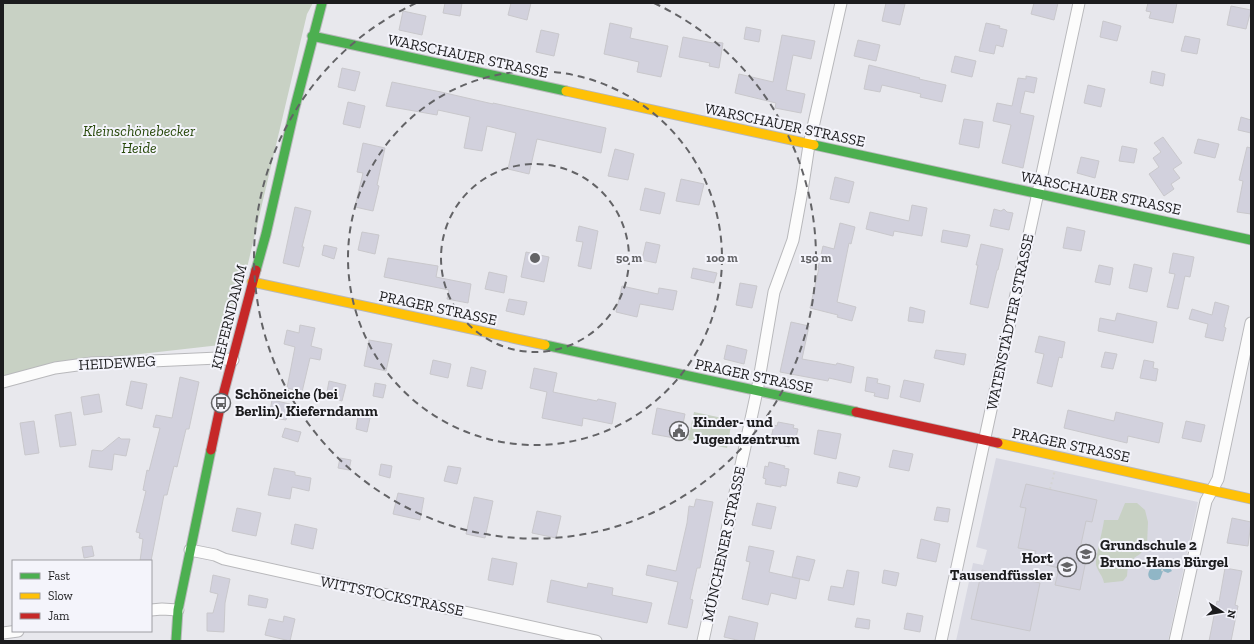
<svg xmlns="http://www.w3.org/2000/svg" width="1254" height="644" font-family="'Zilla Slab',serif">
  <style>
    .built { fill: #d8d8e2 }
    .green { fill: #c8d1c4 }
    .water { fill: #90b6c6 }
    .building { fill: #d2d1dd; stroke: #c9c8cc }
    .lines { fill: none; stroke-linecap: round; stroke-linejoin: round }
    .street-casing { stroke: #b8b8bb; stroke-width: 13 }
    .fast-casing { stroke: #b8b8bb; stroke-width: 11 }
    .slow-casing { stroke: #b8b8bb; stroke-width: 11 }
    .jam-casing { stroke: #b8b8bb; stroke-width: 11 }
    .path { stroke: #d4d4d4; stroke-width: 2; stroke-dasharray: 2 3; stroke-linecap: butt }
    .street { stroke: #fcfcfc; stroke-width: 11 }
    .fast { stroke: #4caf50; stroke-width: 9 }
    .slow { stroke: #ffc107; stroke-width: 9 }
    .jam { stroke: #c62828; stroke-width: 9 }
    .ring { fill: none; stroke: #636366; stroke-width: 2; stroke-dasharray: 7 5 }
    .labels { text-anchor: middle; dominant-baseline: central; stroke-width: 4; stroke-linejoin: round; paint-order: stroke }
    .street-label { font-size: 15px; fill: #1c1c1e; stroke: #f4f4fb }
    .park-label { font-size: 15px; font-style: italic; fill: #274809; stroke: #f4f4fb }
    .poi-label { font-size: 15px; font-weight: bold; fill: #1c1c1e; stroke: #f4f4fb; text-anchor: start }
    .centre { fill: #636366; stroke: #f4f4fb; stroke-width: 2 }
    .ring-label { font-size: 12px; text-anchor: middle; font-weight: bold; fill: #636366; stroke: #f4f4fb; stroke-width: 4; stroke-linejoin: round; paint-order: stroke }
  </style>
  <rect width="100%" height="100%" fill="#e8e8ed"/>
  <path class="built" d="M996,458L1198,502L1168,641H956L973,563L983,565L987,550L976,547Z"/>
  <path class="green" d="M3,3H313L307,14L229,344L114,357L3,379Z
    M694,412L732,420L727,448L688,440Z
    M1125,503H1137L1145,510L1148,522L1147,546L1140,554L1134,558L1128,565L1127,576L1123,581L1104,583C1103,576 1098,572 1096,565C1095,559 1103,529 1104,520H1118Z"/>
  <path class="water" d="M1165,561L1172,571L1168,573L1163,571L1160,579C1148,584 1144,572 1154,566L1159,567L1161,566L1162,563Z"/>
  <path class="building" d="M445,3H462L460,16L443,13Z
    M511,3H531L527,20L508,15Z
    M886,3L905,4L900,25L882,21Z
    M1034,3H1058L1054,20L1031,14Z
    M1148,3H1177L1173,23L1149,18L1151,12L1146,11Z
    M1231,6L1251,10L1246,29L1227,25Z
    M403,11L426,16L422,35L399,30Z
    M1103,21L1121,26L1117,41L1100,37Z
    M610,23L632,28L630,38L668,46L661,77L637,72L639,62L604,54Z
    M986,23L1000,26L999,28L1007,30L1003,47L996,45L994,54L979,51Z
    M746,27L761,30L759,42L744,39Z
    M541,30L559,34L554,56L536,52Z
    M782,35L815,41L811,59L793,55L786,90L805,94L801,113L775,108L776,103L735,93L739,74L773,82Z
    M1185,36L1200,39L1197,54L1181,51Z
    M683,37L713,43L714,42L723,43L719,68L709,66L710,63L679,57Z
    M858,40L880,45L876,61L854,56Z
    M955,56L976,61L972,77L951,72Z
    M869,65L920,78L919,79L946,85L942,102L920,97L921,94L882,85L880,92L864,89Z
    M342,68L360,72L355,91L338,87Z
    M1152,71L1165,74L1163,86L1150,83Z
    M1026,76L1037,78L1034,93L1025,91L1020,113L1034,116L1023,168L1002,163L1011,125L993,121L997,103L1012,106L1018,78L1026,79Z
    M392,82L441,92L493,104V103L606,128L601,153L537,139L529,174L508,169L516,133L487,126L482,151L464,148L470,117L438,110L437,115L386,106Z
    M1088,85L1105,89L1101,107L1084,103Z
    M348,102L365,106L360,128L343,124Z
    M1241,117L1251,120V133L1238,130Z
    M964,119L983,122L979,148L959,144Z
    M1163,137L1182,163L1173,169L1180,178L1171,184L1174,189L1164,196L1149,174L1159,167L1153,158L1161,152L1154,143Z
    M1198,139L1219,144L1215,158L1194,153Z
    M363,143L385,148L377,185L379,186L373,211L355,207L363,173L357,172Z
    M1122,146L1137,149L1134,163L1119,161Z
    M1247,147L1251,148V214L1237,212L1243,181L1239,180Z
    M615,149L634,154L628,180L608,176Z
    M1081,157L1099,161L1095,178L1077,173Z
    M835,177L854,182L849,203L830,199Z
    M681,179L704,184L699,205L676,201Z
    M645,188L665,193L660,214L640,210Z
    M912,205L927,208L922,236L894,231L893,236L866,229L870,212L909,221Z
    M295,207L311,211L302,247H304L299,267L283,263Z
    M994,209L1001,211L1004,209L1007,212L1013,213L1009,230L990,226Z
    M840,223L855,227L851,244L849,243L837,302L856,307L852,321L837,317L838,315L810,308L819,268H818L823,246L834,249Z
    M579,226L598,231L591,269L578,266L583,242L576,241Z
    M1067,227L1085,231L1081,251L1063,248Z
    M943,230L970,235L967,247L941,242Z
    M362,232L379,235L375,254L358,250Z
    M646,242L660,245L656,263L642,260Z
    M981,244L1003,249L998,270H997L988,308L970,304L978,265H976Z
    M324,245L337,248L334,259L322,255Z
    M526,252L549,257L544,282L521,277Z
    M1173,253L1194,257L1190,277L1185,276L1178,309L1167,307L1175,274L1169,273Z
    M388,258L438,266L436,277L471,284L468,303L447,299L449,290L384,277Z
    M1134,264L1152,268L1147,292L1129,288Z
    M1099,265L1113,268L1110,285L1095,282Z
    M693,268L717,273L714,283L691,278Z
    M489,272L507,276L504,293L485,289Z
    M740,283L757,286L752,308L736,305Z
    M622,286L658,294L659,288L677,291L673,310L640,304L637,317L616,312Z
    M509,299L527,302L524,315L506,311Z
    M1215,302L1229,306L1224,327L1226,328L1223,341L1205,337L1208,324L1189,319L1192,309L1212,315Z
    M910,307L925,311L923,323L908,321Z
    M1117,313L1157,322L1153,343L1098,331L1100,318L1115,321Z
    M791,322L809,326L802,359L836,365L837,363L854,367L851,383L829,378L828,381L780,372Z
    M300,325L315,328L311,346L322,349L320,360L310,358L302,392L287,388L295,347L284,344L287,330L299,333Z
    M1039,336L1065,342L1062,358L1059,357L1052,387L1037,383L1044,354L1035,352Z
    M369,340L392,344L386,371L364,366Z
    M727,345L747,350L744,364L724,359Z
    M936,350L966,354L964,365L934,358Z
    M1105,352L1117,354L1113,369L1101,367Z
    M433,360L451,364L448,378L430,374Z
    M1144,360L1154,362L1153,368L1158,369L1156,381L1140,378Z
    M471,367L486,371L482,389L467,386Z
    M534,368L557,373L553,392L597,401L598,399L616,403L612,424L583,418L582,426L542,418L547,392L530,388Z
    M180,377L199,382L189,429H186L177,467L174,466L167,495H164L151,561H140L143,539L139,538L140,533L136,532L146,491L143,490L147,470L149,471L160,428L153,427L156,415L172,418Z
    M867,377L878,379L877,383L890,386L888,399L874,396L875,393L865,391Z
    M904,380L924,384L920,402L900,397Z
    M131,381L147,384L142,409L126,405Z
    M329,381L346,385L342,401L326,397Z
    M375,383L386,385L383,398L373,396Z
    M99,394L102,412L84,415L81,397Z
    M272,400L290,404L286,420L269,417Z
    M657,408L685,414L680,439L652,434Z
    M1068,410L1114,421L1116,412L1163,423L1159,443L1128,436L1127,443L1064,428Z
    M71,412L76,445L60,447L55,415Z
    M358,416L370,418L367,432L356,429Z
    M34,421L39,453L25,455L20,423Z
    M1186,421L1205,425L1201,442L1182,438Z
    M778,422L794,425L793,428L798,429L794,445L790,444L789,447L773,443L774,438H771L774,425L777,426Z
    M285,428L301,432L298,442L282,437Z
    M818,430L841,434L836,459L814,454Z
    M119,437L121,439H130L126,456L114,454L112,470L89,467L92,450L102,451Z
    M893,450L913,454L909,471L889,467Z
    M340,458L351,460L349,470L338,468Z
    M769,462L785,466L784,468L789,469L786,486L781,485V487L765,484L766,479L763,478L765,466L768,467Z
    M381,464L392,466L390,478L379,475Z
    M448,466L461,468L457,484L444,481Z
    M274,468L295,472V475L311,478L309,491L292,487L290,499L268,495Z
    M839,472L860,477L857,487L837,483Z
    M1026,484L1097,500L1092,522L1086,521L1078,558L1086,560L1080,590L1055,585L1059,568L1033,562L1036,551L1018,548L1026,508L1020,507Z
    M398,493L424,498L420,520L393,514Z
    M474,497L493,501L485,538L466,534Z
    M696,499L713,502L700,568H697L690,599L693,600L687,628L668,624L678,582L646,575L648,565L676,571L687,523L689,506L694,507Z
    M757,503L776,507L771,529L752,525Z
    M937,507L950,509L948,522L934,520Z
    M237,508L261,513L256,536L232,531Z
    M537,511L561,516L556,538L532,533Z
    M1232,518L1251,522L1248,546L1227,543Z
    M295,524L317,529L313,549L291,544Z
    M921,539L940,544L936,562L917,558Z
    M92,546L94,556L84,558L82,547Z
    M749,546L774,551L769,572L800,579L796,599L771,593L768,605L742,599L750,562L746,561Z
    M797,556L815,560L809,581L792,577Z
    M492,558L517,563L513,585L488,580Z
    M1225,568L1242,571L1235,605L1238,606L1231,641H1209L1217,601L1219,602Z
    M847,570L859,572L854,605L828,600L831,586L843,588Z
    M884,570L899,573L896,586L882,583Z
    M982,570L1040,583L1030,631L971,619Z
    M213,575L230,579L225,603L224,632L207,631V613H213L218,594L210,592Z
    M551,580L587,588L588,583L613,588L612,595L652,603L647,623L547,602Z
    M249,595L268,599L266,608L248,605Z
    M907,613L923,616L920,632L904,629Z
    M284,616L295,619L290,641L265,635L269,619L283,622Z
    M729,616L758,623L754,641H741L724,637Z
    M857,618L870,620L869,629L855,627Z"/>
  <g class="lines">
    <g class="street-casing">
      <path id="street" d="M3,382L55,368L92,363L130,362L218,358L233,360
        M190,550L215,555L224,559L596,641
        M151,610L162,609L178,610
        M3,633L18,631
        M703,641L757,391L774,292L793,240L802,191L809,145L841,3
        M941,641L1079,3
        M1175,641L1206,501L1218,479L1251,323"/>
    </g>
    <g class="fast-casing">
      <path id="fast" d="M312,36L566,91
        M814,145L1251,240
        M256,270L266,234L295,107L322,3
        M545,345L856,412
        M176,641L178,610L211,450"/>
    </g>
    <g class="slow-casing">
      <path id="slow" d="M566,91L814,145
        M252,282L545,345
        M998,443L1251,499"/>
    </g>
    <g class="jam-casing">
      <path id="jam" d="M856,412L998,443
        M211,450L221,403L256,270"/>
    </g>
    <path class="path" d="M1050,489L1055,470
      M1159,565L1164,573"/>
    <use href="#street" class="street"/>
    <use href="#fast" class="fast"/>
    <use href="#slow" class="slow"/>
    <use href="#jam" class="jam"/>
  </g>
  <g class="ring">
    <circle cx="535" cy="258" r="94"/>
    <circle cx="535" cy="258" r="187"/>
    <path d="M654 3A281 281 0 1 1 416 3"/>
  </g>
  <defs>
    <g id="bus-ring" transform="scale(1)"><circle r="9.5" fill="#f4f4fb" stroke="#636366" stroke-width="1.5"/><path d="M-5-6H5V4H4V6H2V4H-2V6H-4V4H-5ZM-3.5-4V0h7V-4ZM-3.5 1.2v1.5H-2V1.2ZM2 1.2v1.5H3.5V1.2Z" fill="#636366"/></g>
    <g id="civic-ring" transform="scale(1)"><circle r="9.5" fill="#f4f4fb" stroke="#636366" stroke-width="1.5"/><path d="M-.6-6.5H3V-4.5H.6V-3L4-1V1h2V6H-6V1h2V-1L-.6-3ZM-1.2 2.5V6h2.4V2.5Z" fill="#636366"/></g>
    <g id="school-ring" transform="scale(1)"><circle r="9.5" fill="#f4f4fb" stroke="#636366" stroke-width="1.5"/><path d="M0-5L7-2L0 1L-7-2ZM-4 1L0 2.5L4 1V4Q0 6-4 4Z" fill="#636366"/></g>
  </defs>
  <g fill-rule="evenodd">
    <use href="#bus-ring" x="221" y="403"/>
    <use href="#civic-ring" x="679" y="431"/>
    <use href="#school-ring" x="1086" y="554"/>
    <use href="#school-ring" x="1067" y="567"/>
  </g>
  <g class="labels">
    <g class="street-label">
      <text transform="translate(468 56) rotate(12)">WARSCHAUER STRASSE</text>
      <text transform="translate(785 125) rotate(12)">WARSCHAUER STRASSE</text>
      <text transform="translate(1101 193) rotate(12)">WARSCHAUER STRASSE</text>
      <text transform="translate(438 308) rotate(12)">PRAGER STRASSE</text>
      <text transform="translate(229 317) rotate(-76)">KIEFERNDAMM</text>
      <text transform="translate(1010 322) rotate(-78)">WATENSTÄDTER STRASSE</text>
      <text transform="translate(117 363) rotate(-3)">HEIDEWEG</text>
      <text transform="translate(754 376) rotate(12)">PRAGER STRASSE</text>
      <text transform="translate(1071 445) rotate(12)">PRAGER STRASSE</text>
      <text transform="translate(724 544) rotate(-78)">MÜNCHENER STRASSE</text>
      <text transform="translate(392 596) rotate(12)">WITTSTOCKSTRASSE</text>
    </g>
    <g class="park-label">
      <text x="139" y="131">Kleinschönebecker<tspan x="139" dy="17">Heide</tspan></text>
    </g>
    <g class="poi-label">
      <text x="235" y="394">Schöneiche (bei<tspan x="235" dy="17">Berlin), Kieferndamm</tspan></text>
      <text x="693" y="422">Kinder- und<tspan x="693" dy="17">Jugendzentrum</tspan></text>
      <text x="1100" y="545">Grundschule 2<tspan x="1100" dy="17">Bruno-Hans Bürgel</tspan></text>
      <text x="1053" y="558" text-anchor="end">Hort<tspan x="1053" dy="17">Tausendfüssler</tspan></text>
    </g>
  </g>
  <circle cx="535" cy="258" r="6" class="centre"/>
  <g class="ring-label">
    <text x="629" y="262">50 m</text>
    <text x="722" y="262">100 m</text>
    <text x="816" y="262">150 m</text>
  </g>
  <rect width="1254" height="644" fill="none" stroke="#1c1c1e" stroke-width="8"/>
  <rect x="12" y="560" width="140" height="72" fill="#f4f4fb" stroke="#9e9ea3"/>
  <rect x="20" y="573" width="20" height="6" fill="#4caf50" stroke="#9e9ea3"/>
  <text x="48" y="580" font-size="12" fill="#1c1c1e">Fast</text>
  <rect x="20" y="593" width="20" height="6" fill="#ffc107" stroke="#9e9ea3"/>
  <text x="48" y="600" font-size="12" fill="#1c1c1e">Slow</text>
  <rect x="20" y="613" width="20" height="6" fill="#c62828" stroke="#9e9ea3"/>
  <text x="48" y="620" font-size="12" fill="#1c1c1e">Jam</text>
  <g transform="translate(1222 612) rotate(102)" stroke="#f4f4fb" stroke-width="3" paint-order="stroke">
  <path d="M0-3L7 15L0 10L-7 15Z" fill="#1c1c1e"/>
  <text y="-6" font-size="11" font-weight="bold" text-anchor="middle" fill="#1c1c1e">N</text>
  </g>
</svg>
